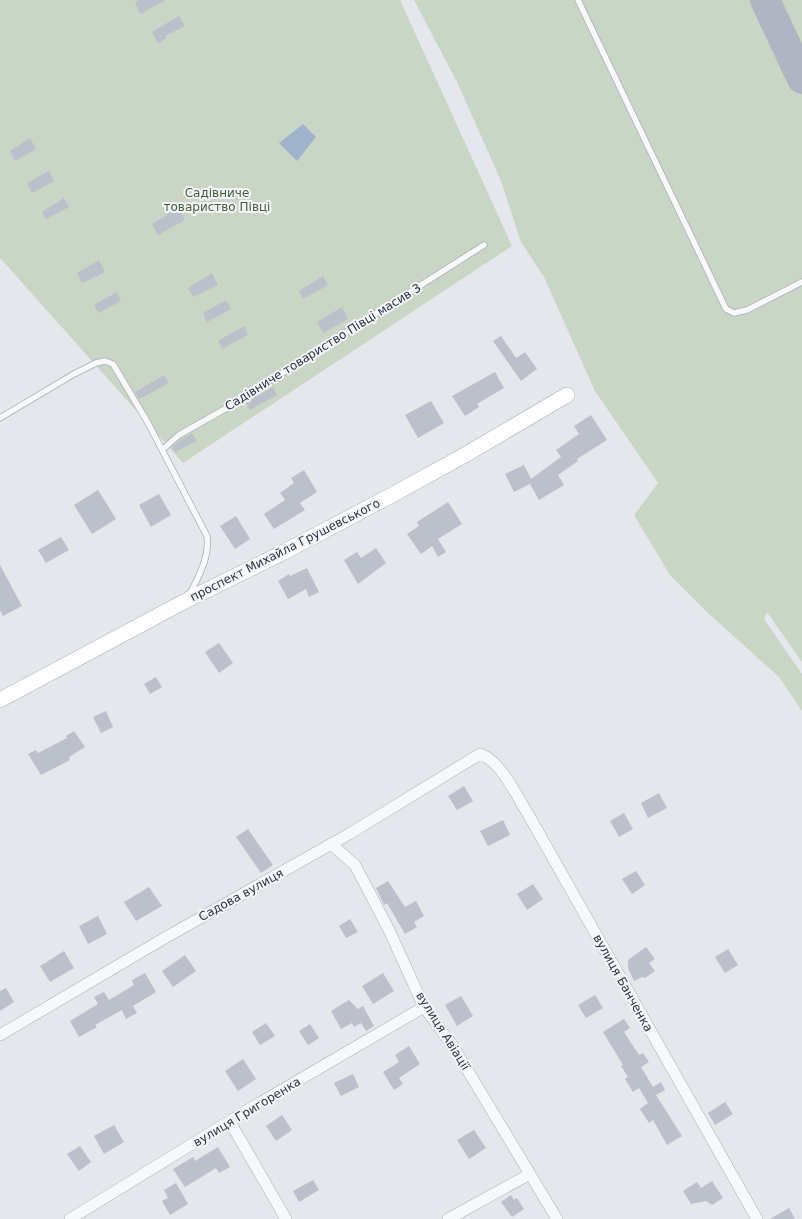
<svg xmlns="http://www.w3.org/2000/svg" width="802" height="1219" font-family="'DejaVu Sans',sans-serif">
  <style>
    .green { fill: #c9d6c5 }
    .water { fill: #9fb4cc }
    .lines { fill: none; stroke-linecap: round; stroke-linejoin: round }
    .taxiway { stroke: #b0b6c1; stroke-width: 30 }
    .building { fill: #bbc0ca }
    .lane-casing { stroke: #a9aeb7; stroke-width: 7 }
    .street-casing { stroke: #a9aeb7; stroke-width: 12 }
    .secondary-casing { stroke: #a9aeb7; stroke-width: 16 }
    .lane { stroke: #f7f8fa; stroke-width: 5.5 }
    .street { stroke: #f7f8fa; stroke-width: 11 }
    .secondary { stroke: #fff; stroke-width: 15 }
    .labels { text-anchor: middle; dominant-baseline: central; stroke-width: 4; stroke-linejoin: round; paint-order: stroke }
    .park-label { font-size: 12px; fill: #3f6138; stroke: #f4f6f9 }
    .street-label { font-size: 12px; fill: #2b3445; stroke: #f4f6f9 }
  </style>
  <rect width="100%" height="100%" fill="#e4e7ec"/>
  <path class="green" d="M0,0H400L512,246L183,463L0,258Z
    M414,0H802V662L767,612L764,619L802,674V711L779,677L708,613L670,575L634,515L658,483L595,391L544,277L521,242L501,181L457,82Z"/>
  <path class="water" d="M303,124L316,137L297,161L279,143Z"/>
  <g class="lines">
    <path class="taxiway" d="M765,0L802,79"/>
  </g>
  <path class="building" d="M139,0H166L140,14L135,3Z
    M179,16L185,26L165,36L167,38L158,43L152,32Z
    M30,138L36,149L15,161L10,151Z
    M49,171L54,181L32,193L27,183Z
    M64,198L69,207L46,219L42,212Z
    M179,208L185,220L158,235L152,224Z
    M99,260L105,272L82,283L77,273Z
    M212,273L218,285L193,297L188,288Z
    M323,276L328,285L303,299L299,291Z
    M117,292L121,301L98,313L94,305Z
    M226,300L231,309L207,322L203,313Z
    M342,307L348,319L323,333L317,322Z
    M244,326L248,335L222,349L218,341Z
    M501,336L516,358L525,352L537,369L521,381L493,341Z
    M495,372L504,388L477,404L479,407L465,416L452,396Z
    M164,375L169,383L139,399L135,392Z
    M273,387L277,395L250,410L246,403Z
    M431,401L444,423L418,438L405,415Z
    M591,415L607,440L577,459L578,461L558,475L564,485L539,500L530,484L514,492L505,474L524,465L531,479L561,457L556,450L579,434L574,426Z
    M192,433L197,441L175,452L172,447L182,439Z
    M304,470L317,492L300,503L305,510L274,529L264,514L285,500L280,493L294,483L291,478Z
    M98,490L116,519L92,534L74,505Z
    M159,494L171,515L151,527L139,505Z
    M448,502L462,524L438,539L446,552L438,557L432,546L421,554L407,534L419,526L417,522Z
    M236,516L250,539L235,549L220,526Z
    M61,537L69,550L46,563L38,550Z
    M376,548L386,563L358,584L344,560L357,552L361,558Z
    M0,565L22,606L3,616L0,610Z
    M307,568L319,592L309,597L306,589L288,599L278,581L289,574L290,576Z
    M219,643L233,663L219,673L205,652Z
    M156,677L162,687L150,694L144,684Z
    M106,711L113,727L101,733L93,717Z
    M74,731L85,747L69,757L70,760L41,775L28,754L36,750L38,753L67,738L66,736Z
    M464,786L473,801L457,810L448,796Z
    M659,793L667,808L648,818L641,803Z
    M624,813L633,829L619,837L610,821Z
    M503,820L510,835L488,846L480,831Z
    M248,829L273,865L261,873L236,837Z
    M636,871L645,885L632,894L622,879Z
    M388,881L405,907L416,901L424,916L414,922L417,927L405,934L387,903L384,905L376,888Z
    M533,884L543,899L527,910L517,894Z
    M149,887L162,906L136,921L124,902Z
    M98,916L107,934L88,944L79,926Z
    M350,919L358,932L346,938L339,926Z
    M646,947L655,959L649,963L655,971L645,978L642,977L634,981L628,968V960Z
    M728,949L738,965L725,973L715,957Z
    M64,951L74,968L50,982L40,966Z
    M185,955L196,971L173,987L162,971Z
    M145,973L156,992L133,1006L137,1013L126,1019L122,1010L95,1025L97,1027L79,1037L70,1021L98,1004L94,997L104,992L109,1000L134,985L132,980Z
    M383,973L394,991L373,1004L362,986Z
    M6,988L14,1002L0,1011V991Z
    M595,995L603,1008L586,1018L578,1005Z
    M461,996L473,1016L457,1026L445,1005Z
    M349,1000L358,1009L363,1006L374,1026L366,1031L361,1023L354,1027L352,1023L341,1029L331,1011Z
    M624,1019L630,1028L624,1032L639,1055L643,1053L649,1062L641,1067L653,1087L661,1082L665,1090L656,1095L682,1136L667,1145L653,1120L649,1123L640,1109L648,1103L639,1088L633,1092L625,1079L628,1077L621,1066L623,1065L603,1032Z
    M266,1023L275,1036L260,1045L252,1032Z
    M310,1024L319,1038L308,1045L299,1031Z
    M409,1046L420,1064L399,1078L403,1084L394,1090L383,1072L399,1062L395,1055Z
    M243,1059L256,1079L238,1091L225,1071Z
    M353,1074L359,1087L341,1096L334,1083Z
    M725,1102L733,1114L715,1125L708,1113Z
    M282,1115L292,1130L276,1141L266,1126Z
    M114,1125L124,1142L104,1154L94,1136Z
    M474,1130L486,1148L469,1159L457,1140Z
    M80,1146L91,1162L79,1171L67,1154Z
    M218,1147L230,1167L219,1173L216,1168L185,1187L173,1169L193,1157L195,1161Z
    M313,1180L319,1190L299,1202L293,1191Z
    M712,1181L723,1198L712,1205L706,1201L691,1204L683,1191L697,1182L701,1188Z
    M176,1183L188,1204L170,1215L162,1201L168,1198L164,1190Z
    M511,1195L514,1200L517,1198L524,1209L512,1217L501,1202Z
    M789,1208L795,1219H770Z"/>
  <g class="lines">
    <g class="lane-casing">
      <path id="lane" d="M578,0L726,309L734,313L747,310L802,282
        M0,418L74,374L96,363L105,361L113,364L148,423L207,536C210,557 199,575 190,594
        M163,449L179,435L232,405L484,245"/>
    </g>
    <g class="street-casing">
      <path id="street" d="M331,844L355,865L389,930L424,1007L453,1046L557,1219
        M0,1035L163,939L349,834L480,754C501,761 516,795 528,814L757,1219
        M230,1122L286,1219
        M70,1219L251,1108L424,1007
        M448,1219L530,1174"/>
    </g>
    <g class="secondary-casing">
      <path id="secondary" d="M0,700L189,599L280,554L392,495L463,456L567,395"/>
    </g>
    <use href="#lane" class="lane"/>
    <use href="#street" class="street"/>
    <use href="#secondary" class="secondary"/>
  </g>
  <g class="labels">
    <g class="park-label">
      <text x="217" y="193">Садівниче<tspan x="217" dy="14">товариство Півці</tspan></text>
    </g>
    <g class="street-label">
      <text transform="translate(323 347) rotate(-32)">Садівниче товариство Півці масив 3</text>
      <text transform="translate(285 550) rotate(-27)">проспект Михайла Грушевського</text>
      <text transform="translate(241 895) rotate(-29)">Садова вулиця</text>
      <text transform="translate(623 983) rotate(61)">вулиця Банченка</text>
      <text transform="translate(443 1031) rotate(58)">вулиця Авіації</text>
      <text transform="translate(247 1112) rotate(-31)">вулиця Григоренка</text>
    </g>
  </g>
</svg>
